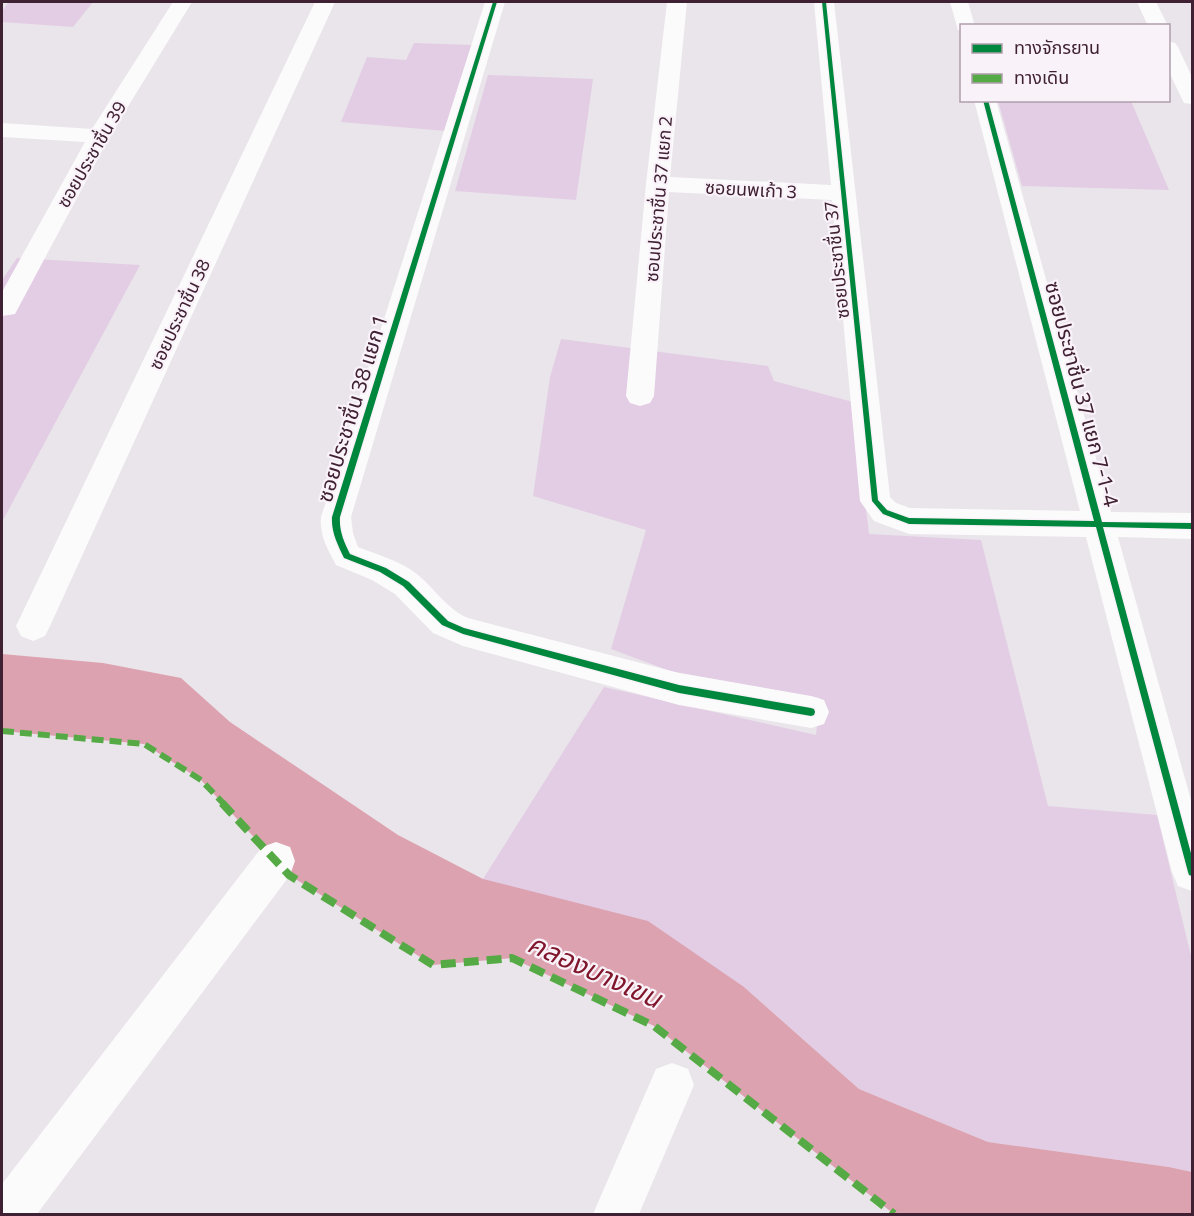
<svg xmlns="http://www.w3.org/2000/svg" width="1194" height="1216" font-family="Commissioner,'Noto Sans Thai',sans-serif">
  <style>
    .green { fill: #e2cde4 }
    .water { fill: #dca2b0 }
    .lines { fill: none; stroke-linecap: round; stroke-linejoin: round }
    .minor { fill: #fcfbfc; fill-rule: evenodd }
    .quiet-far1 { stroke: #56aa45; stroke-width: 6; stroke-dasharray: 12 6; stroke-linecap: butt }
    .quiet { stroke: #56aa45; stroke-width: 8; stroke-dasharray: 15 8; stroke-linecap: butt }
    .cycleway-casing { stroke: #f9f3f9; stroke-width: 3 }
    .cycleway { fill: #00873e; fill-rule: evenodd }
    .labels { text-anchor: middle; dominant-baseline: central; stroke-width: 4.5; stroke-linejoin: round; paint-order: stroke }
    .far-street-label { font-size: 18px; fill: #402134; stroke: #f9f3f9 }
    .street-label { font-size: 21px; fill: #402134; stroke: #f9f3f9 }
    .near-water-label { font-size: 27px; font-style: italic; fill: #80162b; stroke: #f9f3f9 }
  </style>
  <rect width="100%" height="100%" fill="#eae5ea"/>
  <path class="green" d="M9,2H93L73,27L2,22V11Z
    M414,43L473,45L446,131L341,122L367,57L406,60Z
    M488,75L593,79L576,200L455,191Z
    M998,101H1131L1169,190L1022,186Z
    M17,258L140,265L2,522V280Z
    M561,339L768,366L774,381L853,402L869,534L981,540L1048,806L1157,815L1192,960V1172L1169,1167L988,1142L859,1089L744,987L483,879L604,687L816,735L820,698L670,671L611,649L646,530L533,496L550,377Z"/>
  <path class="water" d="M2,654L103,663L181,678L230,722L398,835L483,879L648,921L744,987L859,1089L988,1142L1169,1167L1192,1172V1214H894L654,1026L512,958L433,965L289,875L201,780L144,744L2,731Z"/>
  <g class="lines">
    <path class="minor" d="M173,2H192L110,136L15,314L2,316V292L85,142L2,137V123L92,129Z
      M315,2H335L50,626L45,636L33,641L21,636L16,626Z
      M485,2H505L351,517L353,533L358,547C378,555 401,561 418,575C435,589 447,609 468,618L679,673L811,696L824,700L829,712L824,724L811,728L679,705L463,646L433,633L395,594L372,580L336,565C328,550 319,535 321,517Z
      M667,2H687L670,177L831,185L814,2H834L890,497L896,503L910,508L1080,511L974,100H996L1111,512L1192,513V539L1118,537L1192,804V891L1178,886L1172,872L1086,537L909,534L874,521L860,501L832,200L669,192L654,396L650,403L640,406L630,403L626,396L646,184Z
      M950,2H968L975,26H962V31L958,30Z
      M1137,2H1156L1168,26H1148Z
      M1168,41L1175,43L1178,47L1192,77V104L1184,103L1168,70Z
      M276,842L290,847L295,861L290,875L37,1214H2V1184L262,847Z
      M672,1063L688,1069L694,1085L639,1214H593L656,1069Z"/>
    <path class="quiet-far1" d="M2,731L144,744L201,780L224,804"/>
    <path class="quiet" d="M222,803L289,875L433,965L512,958L654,1026L894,1214"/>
    <g class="cycleway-casing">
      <path id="cycleway" d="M493,2H497L340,517C339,531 344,542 350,554L386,568L409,582L448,621L464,628L679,685L811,708L814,709L815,712L814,715L811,716L679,693L463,634L442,625L403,586L380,572L344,558C338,545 331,532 332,517Z
        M822,2H826L878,500L887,510L909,518L1094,521L983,100H988L1102,522L1192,523V529L1103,527L1192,857V876L1189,875L1188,872L1096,527L909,524L883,514L872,501Z"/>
    </g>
    <use href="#cycleway" class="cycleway"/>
  </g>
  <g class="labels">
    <g class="far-street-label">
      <text transform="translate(91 154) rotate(-60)">ซอยประชาชื่น 39</text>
      <text transform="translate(751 189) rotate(3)">ซอยนพเก้า 3</text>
      <text transform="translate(658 199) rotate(-85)">ซอนประชาชื่น 37 แยก 2</text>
      <text transform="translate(836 260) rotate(-96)">ซอยประชาชื่น 37</text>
      <text transform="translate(179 314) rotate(-65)">ซอยประชาชื่น 38</text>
    </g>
    <g class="street-label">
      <text transform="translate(1083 394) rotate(75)">ซอยประชาชื่น 37 แยก 7-1-4</text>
      <text transform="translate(351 409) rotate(-73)">ซอยประชาชื่น 38 แยก 1</text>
    </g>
    <g class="near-water-label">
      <text transform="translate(595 970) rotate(24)">คลองบางเขน</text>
    </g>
  </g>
  <rect width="1194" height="1216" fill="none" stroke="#402134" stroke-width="6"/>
  <rect x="960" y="24" width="210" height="78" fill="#f9f3f9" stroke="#af9faa" stroke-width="1.5"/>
  <rect x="972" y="44" width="30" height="9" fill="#00873e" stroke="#af9faa" stroke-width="1.5"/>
  <text x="1014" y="54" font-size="18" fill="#402134">ทางจักรยาน</text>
  <rect x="972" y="74" width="30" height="9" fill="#56aa45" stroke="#af9faa" stroke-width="1.5"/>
  <text x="1014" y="84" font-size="18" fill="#402134">ทางเดิน</text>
</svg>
